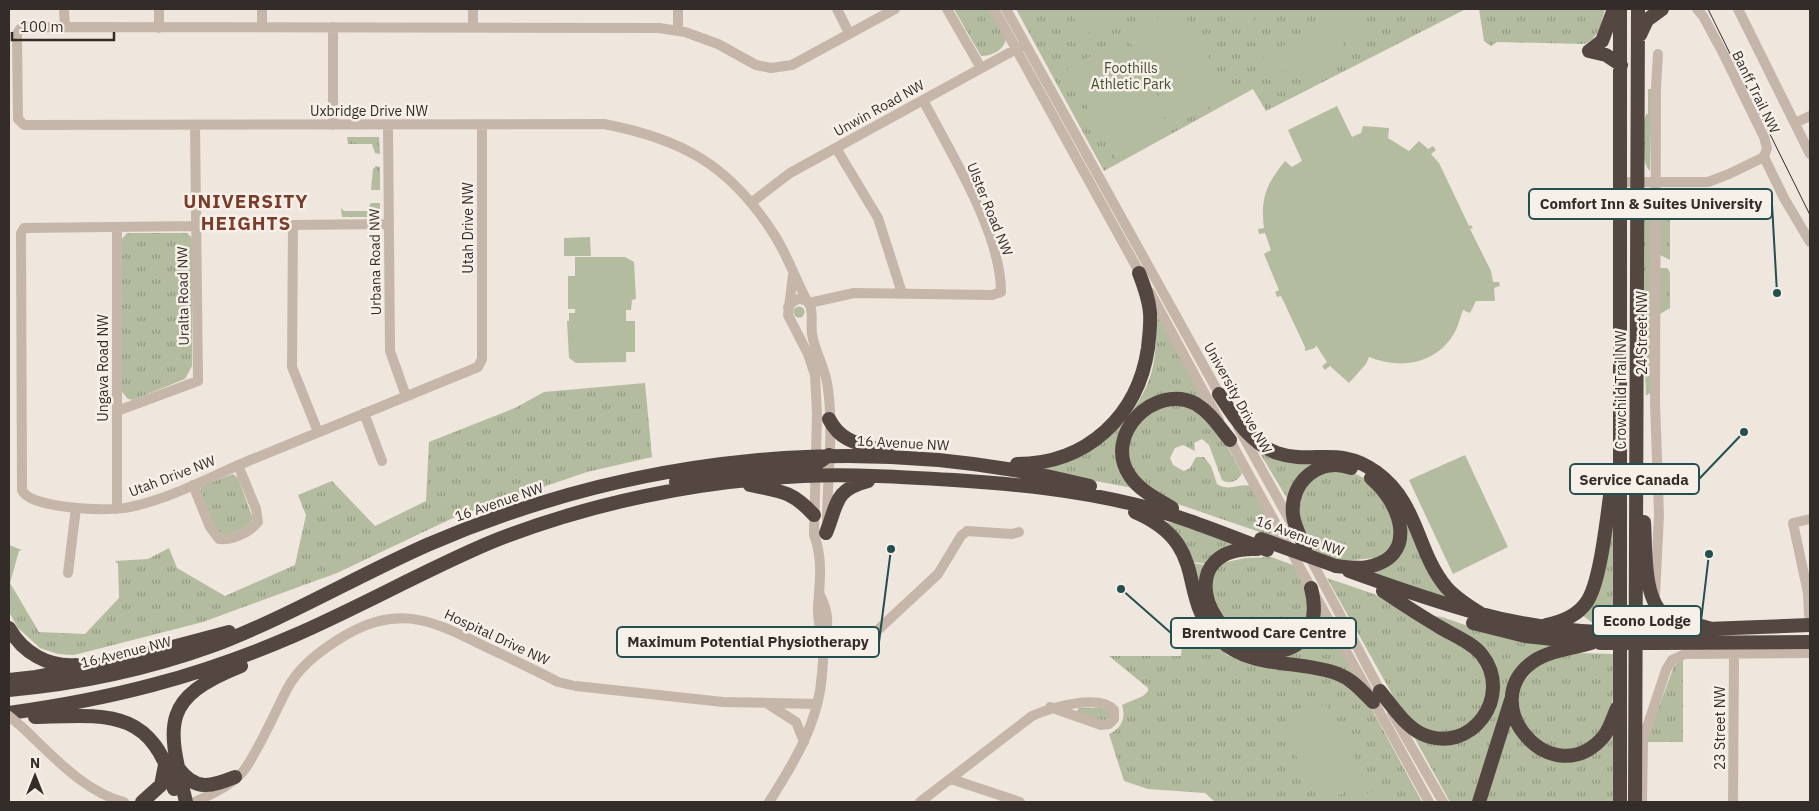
<svg xmlns="http://www.w3.org/2000/svg" width="1819" height="811" font-family="'IBM Plex Sans',sans-serif">
  <style>
    .grass { fill: url(#grass-tufts) }
    .pitch { fill: #b3bc9f }
    .lines { fill: none; stroke-linecap: round; stroke-linejoin: round }
    .minor { stroke: #c6b6aa; stroke-width: 10 }
    .highway { stroke: #544741; stroke-width: 14 }
    .tram { stroke: #342c29; stroke-width: 1 }
    .minor-bridge { stroke: #c6b6aa; stroke-width: 10 }
    .highway-bridge { stroke: #544741; stroke-width: 14 }
    .labels { text-anchor: middle; dominant-baseline: central; stroke-width: 5; stroke-linejoin: round; paint-order: stroke }
    .park-label { font-size: 14px; fill: #455030; stroke: #f7f0e9 }
    .street-label { font-size: 14px; fill: #342c29; stroke: #f7f0e9 }
    .district-label { font-size: 19px; font-weight: bold; letter-spacing: 1px; fill: #7a3d2c; stroke: #f7f0e9 }
    .leader { fill: none; stroke: #234f51; stroke-width: 2 }
    .callout-dot { fill: #234f51; stroke: #f7f0e9; stroke-width: 2 }
    .callout { fill: #f7f0e9; stroke: #234f51; stroke-width: 2 }
    .callout-label { font-size: 15px; text-anchor: middle; font-weight: bold; fill: #342c29 }
  </style>
  <defs>
    <pattern id="grass-tufts" width="24" height="20" patternUnits="userSpaceOnUse" patternTransform="scale(1.25)"><rect width="24" height="20" fill="#b3bc9f"/><path d="M3 7l-1-3M5 7V3M7 7l1-3M15 17l-1-3M17 17v-4M19 17l1-3" fill="none" stroke="#929982"/></pattern>
  </defs>
  <rect width="100%" height="100%" fill="#efe6dd"/>
  <path class="grass" d="M954,9H989L1006,39C1004,50 992,56 981,56Z
    M1016,9H1466L1266,111L1253,89L1104,171Z
    M1479,9H1605C1601,23 1599,39 1584,44L1497,42L1491,46L1484,41Z
    M1648,89H1652L1650,171C1640,163 1641,124 1647,113L1648,115Z
    M347,137H379L380,154L375,153L372,144H348Z
    M376,166L380,167V190H371L373,169Z
    M1643,197H1651V392L1646,396L1643,318Z
    M371,203H380V214L376,217H342L341,208L344,211H367Z
    M1670,209V260L1660,255V210Z
    M127,233H187L192,238V366L185,379L133,400L128,399L122,392V239Z
    M1660,268H1667L1670,273V308L1660,314Z
    M793.5 312a5.5 5.5 0 1 1 11 0a5.5 5.5 0 1 1-11 0Z
    M1158,317L1211,409L1174,395L1123,430L1133,488L1036,470C1048,467 1061,464 1073,459C1108,445 1140,410 1151,374C1157,355 1155,335 1158,317Z
    M645,383L652,457L587,472L455,517L337,573L203,622L74,655L58,654L40,648L18,628L9,612V545L22,550L19,551L10,583L39,632L85,634L119,598L118,564L115,561L148,559L169,548L177,568L225,596L295,565L306,515L298,495L332,481L375,526L426,501L429,442L515,408L544,392Z
    M1174,402L1211,418L1242,473C1239,481 1229,485 1222,480L1209,445L1202,439L1194,443L1195,451L1183,445L1175,448L1170,458L1173,465L1184,471L1190,468L1196,457H1204L1211,466L1217,484C1230,492 1238,483 1251,486L1280,539L1175,503L1140,483L1127,454L1136,420Z
    M1255,445C1268,449 1279,457 1294,459C1313,461 1332,456 1351,461C1399,475 1413,530 1433,570C1438,580 1447,590 1451,599L1437,597L1362,571C1370,566 1384,566 1392,558C1440,509 1340,425 1298,480C1293,486 1291,494 1288,500Z
    M1326,470L1354,473L1370,481L1398,524L1390,548L1374,560L1373,558L1344,561L1312,551C1305,538 1290,502 1300,489C1306,482 1318,476 1326,470Z
    M233,474L238,478L253,519L249,526L225,536L216,532L200,491L201,486Z
    M1613,494V622H1591L1581,614Z
    M1165,522L1175,523L1242,545L1207,564L1193,562Z
    M1271,557L1293,565L1306,588L1311,605L1304,633L1283,647L1252,643L1221,619L1209,577L1222,563L1245,558Z
    M1193,563L1205,565C1206,579 1198,584 1204,602C1220,653 1302,682 1319,616L1321,615L1360,683C1351,678 1344,670 1334,667C1280,651 1216,669 1200,596C1198,586 1192,572 1193,563Z
    M1327,578L1374,594L1429,624L1471,649L1488,673L1485,710L1454,734L1420,729L1397,703Z
    M1432,616L1442,617L1471,627L1561,646L1532,656L1478,802H1450L1414,737L1471,734L1495,672Z
    M1182,646H1218L1227,655L1251,665L1326,675L1341,680L1368,702L1422,802H1215L1205,793L1148,789L1124,781L1109,734C1122,728 1126,718 1122,705L1143,696L1148,691V688L1109,656H1181Z
    M1574,653L1615,654L1612,711L1597,738L1569,751L1541,745L1517,714L1520,686L1540,662Z
    M1683,658V742H1646L1674,666Z
    M1079,708H1105L1110,712L1109,719L1103,721L1076,712Z
    M1509,718C1517,742 1533,752 1556,760L1614,732V802H1485Z"/>
  <path class="pitch" d="M1069,9H1132L1083,36Z
    M1175,9H1182L1230,96L1175,125L1126,35Z
    M1237,9H1248L1273,51L1337,17L1335,9H1361L1371,27L1360,33L1362,37L1353,42L1348,34C1341,58 1321,76 1295,73C1284,71 1282,69 1272,74Z
    M1121,40L1171,130L1117,160L1067,69Z
    M1337,106L1352,137L1361,133L1363,126L1389,128L1388,138L1409,151L1419,141L1428,149L1433,146L1436,150L1431,154L1439,163L1469,226L1471,225L1473,228L1470,229L1491,271L1493,282H1499L1500,286L1494,288L1495,301H1476L1470,313L1463,310C1459,321 1457,332 1448,342C1428,366 1397,368 1369,357L1366,364L1349,383L1330,366L1325,370L1322,366L1327,362L1316,345L1315,348L1305,351V347L1281,296L1277,297L1275,292L1279,290L1264,254L1271,250L1265,233L1259,234L1258,229L1264,228C1260,198 1267,183 1285,161L1292,167L1302,161L1288,130Z
    M590,237L591,256H564V238Z
    M575,257H625L634,262L636,299L632,300L631,310H626V321H635V352H626V362L576,363L569,358L567,321H569V313H575V309H568V276H575Z
    M1465,455L1508,547L1453,574L1409,480Z
    M1326,704L1366,781L1326,802H1320L1281,727Z
    M1387,784L1392,785L1401,802H1351Z"/>
  <g class="lines">
    <path class="minor" d="M64,9L65,27
      M159,9V28
      M262,9V27
      M473,9V27
      M837,9L849,33
      M947,9L981,68
      M994,9L1142,277
      M1006,9L1222,399
      M1697,9L1703,16L1724,55L1764,137L1767,148L1764,157L1784,198L1810,242
      M1738,9L1810,154
      M333,27V125
      M678,30V9
      M1795,123L1810,116
      M388,125L390,351L406,396
      M836,148L878,218L902,293
      M1621,182H1708L1729,174L1764,157
      M751,203L790,173L1020,47
      M196,226L24,228L21,233L22,490C29,509 111,512 130,507C173,498 213,475 253,459C328,428 403,397 478,367L482,359V125
      M117,227V509
      M1150,292L1219,420
      M807,301C796,280 788,257 775,236C731,166 683,139 604,124L24,125L18,119L17,34L20,29L26,27L659,28L685,32L718,44L756,65L771,68L792,65L895,9
      M809,303L854,293L992,295L1001,292C1001,232 950,152 923,100
      M788,307C791,303 794,299 800,299C817,300 810,323 812,334C815,353 826,368 828,389C834,432 827,479 827,522
      M117,411L198,381L195,125
      M364,413L382,461
      M1238,427L1293,526
      M318,432L292,367L293,225L388,224
      M1227,435L1429,802
      M193,485L210,527L219,539C232,541 250,532 258,522L256,509L238,465
      M1308,554L1383,696
      M68,573L76,508
      M820,595C829,612 829,625 823,642
      M1655,595L1659,515L1655,403L1656,87L1658,54
      M1809,615L1808,593L1793,523L1810,519
      M823,642L867,640L938,574L961,536L967,531L1012,534L1019,532
      M576,686L723,702L817,704
      M768,704L796,722L804,742
      M1392,713L1443,802
      M22,727C51,754 84,792 124,802
      M951,779L1020,802
      M194,802C211,795 234,784 245,769C261,745 273,717 286,691C297,669 316,654 336,641C394,604 426,617 482,645C507,657 533,669 558,682L571,685
      M769,802C794,763 819,722 822,674C823,664 824,653 823,643C821,631 817,619 818,606C820,582 823,558 814,535L817,414L815,375L808,354L788,315L793,275
      M920,802L1032,716C1050,708 1099,693 1114,710V719L1109,724L1101,725L1050,707
      M1642,802L1643,739L1666,670L1672,660L1685,654L1810,653
      M1733,802L1734,653"/>
    <path class="highway" d="M1620,9V802
      M1640,35L1647,20L1662,9
      M1589,51L1602,41L1614,9
      M1589,51L1606,55L1621,65
      M1219,394C1234,417 1250,443 1277,453C1312,465 1339,445 1376,472C1419,503 1416,551 1446,587C1457,600 1472,608 1486,617
      M829,419C842,445 865,444 890,453
      M1017,464C1087,464 1138,416 1148,348C1149,337 1151,324 1150,313C1149,299 1144,286 1139,273
      M676,482L714,475L815,465L829,455
      M750,485C781,491 792,491 814,515
      M1172,508C1157,499 1140,491 1130,476C1102,436 1154,382 1196,404C1211,413 1219,427 1230,440
      M1135,512C1212,545 1175,596 1219,639C1251,670 1299,659 1338,674C1352,679 1362,691 1373,702
      M1644,522C1646,547 1642,602 1667,617C1678,623 1698,624 1711,629
      M826,533C838,503 834,490 868,481
      M1305,548C1301,538 1294,526 1293,515C1289,482 1320,456 1351,468
      M1257,549C1176,546 1201,636 1262,650C1275,653 1290,651 1301,641C1316,626 1316,607 1311,588
      M1336,566C1346,567 1357,569 1367,567C1420,557 1401,503 1371,478
      M1349,571C1433,601 1510,629 1600,632
      M1473,623L1525,636L1582,642
      M1546,625C1561,622 1577,616 1586,603C1602,582 1608,504 1613,475
      M9,628C23,653 48,667 76,665
      M1653,631L1810,625
      M1591,643C1573,648 1549,651 1534,661C1472,704 1554,796 1604,736C1610,728 1613,717 1617,708
      M1653,643L1810,642
      M9,680L36,677L116,662L229,632
      M9,690C77,684 148,669 212,646C286,618 355,577 427,545C638,454 867,430 1090,486
      M1380,691C1392,706 1405,726 1422,734C1471,756 1514,696 1482,655C1472,642 1452,635 1438,626C1419,615 1401,603 1383,591
      M9,713C111,699 198,677 293,636C360,607 423,571 489,543C588,503 697,481 803,476C853,474 904,477 954,480C1016,484 1076,490 1137,505C1181,516 1224,534 1267,550
      M35,717C106,715 152,707 174,789
      M179,769C196,792 212,786 235,777
      M142,802L161,785L165,765
      M186,802C168,726 158,699 241,666
      M1479,802L1511,700
      M1635,802L1638,9"/>
    <path class="tram" d="M1708,9L1810,215"/>
    <path class="minor-bridge" d="M9,716L22,727"/>
    <path class="highway-bridge" d="M1261,539L1336,566
      M1600,632L1653,631
      M1600,643H1653"/>
  </g>
  <g class="labels">
    <g class="park-label">
      <text x="1131" y="68">Foothills<tspan x="1131" dy="16">Athletic Park</tspan></text>
    </g>
    <g class="street-label">
      <text transform="translate(1756 92) rotate(64)">Banff Trail NW</text>
      <text transform="translate(879 108) rotate(-29)">Unwin Road NW</text>
      <text x="369" y="111">Uxbridge Drive NW</text>
      <text transform="translate(990 209) rotate(68)">Ulster Road NW</text>
      <text transform="translate(468 228) rotate(-90)">Utah Drive NW</text>
      <text transform="translate(375 262) rotate(-91)">Urbana Road NW</text>
      <text transform="translate(183 296) rotate(-91)">Uralta Road NW</text>
      <text transform="translate(1642 333) rotate(-90)">24 Street NW</text>
      <text transform="translate(103 368) rotate(-90)">Ungava Road NW</text>
      <text transform="translate(1621 390) rotate(-90)">Crowchild Trail NW</text>
      <text transform="translate(1238 398) rotate(61)">University Drive NW</text>
      <text transform="translate(903 443) rotate(3)">16 Avenue NW</text>
      <text transform="translate(172 476) rotate(-21)">Utah Drive NW</text>
      <text transform="translate(499 502) rotate(-19)">16 Avenue NW</text>
      <text transform="translate(1300 536) rotate(20)">16 Avenue NW</text>
      <text transform="translate(497 637) rotate(25)">Hospital Drive NW</text>
      <text transform="translate(126 652) rotate(-14)">16 Avenue NW</text>
      <text transform="translate(1720 728) rotate(-90)">23 Street NW</text>
    </g>
    <g class="district-label">
      <text x="246" y="201">UNIVERSITY<tspan x="246" dy="22">HEIGHTS</tspan></text>
    </g>
  </g>
  <path class="leader" d="M1777 293L1772 204M1744 432L1699 479M1709 554L1701 621M1121 589L1171 633M891 549L879 642"/>
  <g class="callout-dot">
    <circle cx="1777" cy="293" r="5"/>
    <circle cx="1744" cy="432" r="5"/>
    <circle cx="1709" cy="554" r="5"/>
    <circle cx="1121" cy="589" r="5"/>
    <circle cx="891" cy="549" r="5"/>
  </g>
  <g class="callout">
    <rect x="1529" y="189" width="243" height="30" rx="5"/>
    <rect x="1570" y="464" width="129" height="30" rx="5"/>
    <rect x="1593" y="606" width="108" height="30" rx="5"/>
    <rect x="1171" y="618" width="185" height="30" rx="5"/>
    <rect x="617" y="627" width="262" height="30" rx="5"/>
  </g>
  <g class="callout-label">
    <text x="1651" y="209">Comfort Inn &amp; Suites University</text>
    <text x="1634" y="485">Service Canada</text>
    <text x="1647" y="626">Econo Lodge</text>
    <text x="1264" y="638">Brentwood Care Centre</text>
    <text x="748" y="647">Maximum Potential Physiotherapy</text>
  </g>
  <rect width="1819" height="811" fill="none" stroke="#342c29" stroke-width="20"/>
  <g transform="translate(35 776)" stroke="#f7f0e9" stroke-width="4" paint-order="stroke">
  <path d="M0-4L9 19L0 12L-9 19Z" fill="#342c29"/>
  <text y="-8" font-size="14" font-weight="bold" text-anchor="middle" fill="#342c29">N</text>
  </g>
  <path d="M12 32v8h102v-8" fill="none" stroke="#342c29" stroke-width="2.5"/>
  <text x="20" y="32" font-size="15" fill="#342c29" stroke="#f7f0e9" stroke-width="4" paint-order="stroke">100 m</text>
</svg>
